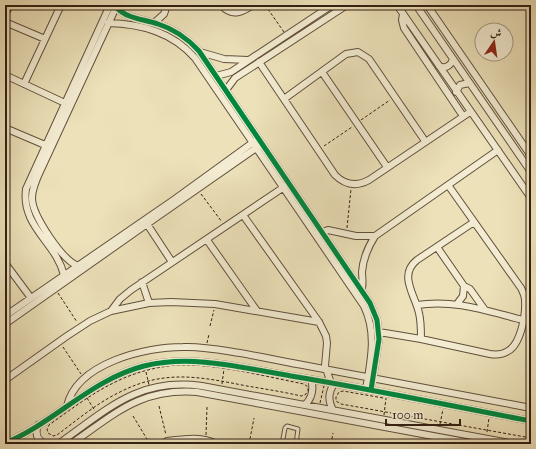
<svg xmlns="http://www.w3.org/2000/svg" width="536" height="449" font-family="'IM FELL Great Primer',Amiri,serif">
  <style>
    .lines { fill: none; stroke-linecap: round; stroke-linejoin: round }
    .lane-casing { stroke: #61503d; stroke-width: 5 }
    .street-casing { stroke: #61503d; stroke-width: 8 }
    .path { stroke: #331f14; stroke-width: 1; stroke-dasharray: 3 2; stroke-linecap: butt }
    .lane { stroke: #f3ecd2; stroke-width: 3 }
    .street { stroke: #f3ecd2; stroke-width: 6 }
    .cycleway-casing { stroke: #f3ecd2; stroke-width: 8 }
    .cycleway { stroke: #00873e; stroke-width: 5 }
  </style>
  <rect width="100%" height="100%" fill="#ece1b9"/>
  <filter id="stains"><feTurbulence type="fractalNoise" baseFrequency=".005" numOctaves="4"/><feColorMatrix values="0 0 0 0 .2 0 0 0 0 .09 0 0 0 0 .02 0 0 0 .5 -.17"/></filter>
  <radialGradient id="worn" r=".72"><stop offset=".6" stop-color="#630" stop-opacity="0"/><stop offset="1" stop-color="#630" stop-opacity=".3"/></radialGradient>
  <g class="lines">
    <g class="lane-casing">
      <path id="lane" d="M282,444L285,428L287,426L298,429L296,444
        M366,444V443"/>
    </g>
    <g class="street-casing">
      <path id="street" d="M221,5C232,17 241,13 253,5
        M397,5L531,198
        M416,5L531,172
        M427,5L531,156
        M116,7C127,19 143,19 158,24C174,29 188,39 199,51L370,303L377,320L379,339L371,390
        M403,14L402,20L404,28L463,116
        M5,15L10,5
        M5,22L45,39
        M108,23C142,24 172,32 195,58L364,306C377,333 371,360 366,389
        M154,23L164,14L167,5
        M200,52L224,59L248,60
        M259,62L335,175C345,185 356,187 369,180L470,112
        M439,66C445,69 451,66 453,59
        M322,72L387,167
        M5,75L67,104
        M216,76L231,72L332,5
        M24,84L61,5
        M226,90L235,78L347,5
        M456,92L460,85L469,83
        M284,99L346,54L358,52L369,59L425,141
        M5,128L45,145
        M243,215L319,322L326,336L327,343L325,366L331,383
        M147,224L172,262
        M319,233L328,230L356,236H375
        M207,240L257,311
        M437,247L464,286L463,296L457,304
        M5,263L31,298
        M78,266C62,260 32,215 32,198C32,186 39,174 44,163L117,5
        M64,275C56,242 21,227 26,189L110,5
        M142,282L149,303
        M464,286L470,289L485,310
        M361,291C364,285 362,278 362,272C363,258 368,247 375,236L498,150
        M417,305C454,299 487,311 523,320
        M111,311L120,299L131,290L284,187
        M5,316L175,199L255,141
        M5,324L147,224L259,146
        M379,332L421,339L490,354C496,355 502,355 508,351C521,344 526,314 525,300C525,296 523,292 521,288L448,185
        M421,339C421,330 421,321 419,313C415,295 398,275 417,260L474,222
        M5,380L67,336L90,321L111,311L149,303L171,302L215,304L319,322
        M305,405C312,398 314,389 311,379
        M67,406C77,363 145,347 183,347C202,346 221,350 240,353C263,357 285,362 308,366C382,380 457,394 531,408
        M333,410C328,400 328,393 334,384
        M38,425C35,433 36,440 46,444
        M167,441C185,439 200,436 217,444
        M5,443C54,423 92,379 144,366C193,354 243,368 291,376C371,389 451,406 531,421
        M58,444C107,410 138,377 202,386L515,444
        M71,444C115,414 140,388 197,392L476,444"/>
    </g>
    <path class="path" d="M265,5L284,32
      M361,120L390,100
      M324,146L352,127
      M201,194L222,222
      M347,228L351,189
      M58,293L77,322
      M210,326L214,310
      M207,343L209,334
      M63,347L81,374
      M177,365C220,364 262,376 304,384L308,387V391L305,395L301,396C284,392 265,389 247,386C201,377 165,369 120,392C97,403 77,420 57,435L53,436L48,433L47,429L49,425C92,394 123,370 177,365Z
      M146,372L149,385
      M222,384L224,369
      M87,398L95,411
      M383,398L343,391L339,392L336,397V401L341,404L531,438
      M320,403L324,386
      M159,406L166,435
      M384,415L386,398
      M133,416L150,444
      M440,424L443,409
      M487,432L489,418
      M206,435L207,407
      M249,444L254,418
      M331,444L333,433"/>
    <use href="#lane" class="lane"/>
    <use href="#street" class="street"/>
    <g class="cycleway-casing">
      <path id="cycleway" d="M116,7C127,19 143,19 158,24C174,29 188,39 199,51L370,303L377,320L379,339L371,390
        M5,443C54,423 92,379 144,366C193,354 243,368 291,376C371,389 451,406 531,421"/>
    </g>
    <use href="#cycleway" class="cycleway"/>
  </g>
  <rect width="536" height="449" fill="none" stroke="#ece1b9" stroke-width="20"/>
  <rect x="6" y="6" width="524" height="437" fill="none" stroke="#331f14" stroke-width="2"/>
  <rect x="10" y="10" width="516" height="429" fill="none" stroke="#331f14"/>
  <g transform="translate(494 42) rotate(13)"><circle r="19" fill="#f3ecd2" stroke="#a69a86"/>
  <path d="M0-3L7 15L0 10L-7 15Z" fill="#8f2418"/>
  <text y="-6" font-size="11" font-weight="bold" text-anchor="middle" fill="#331f14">ش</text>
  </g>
  <path d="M386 419v6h74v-6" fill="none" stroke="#331f14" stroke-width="2"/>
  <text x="392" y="419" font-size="12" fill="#331f14" stroke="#f3ecd2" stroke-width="3" paint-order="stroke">100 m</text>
  <rect width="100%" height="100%" filter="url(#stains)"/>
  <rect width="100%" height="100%" fill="url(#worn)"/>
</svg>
